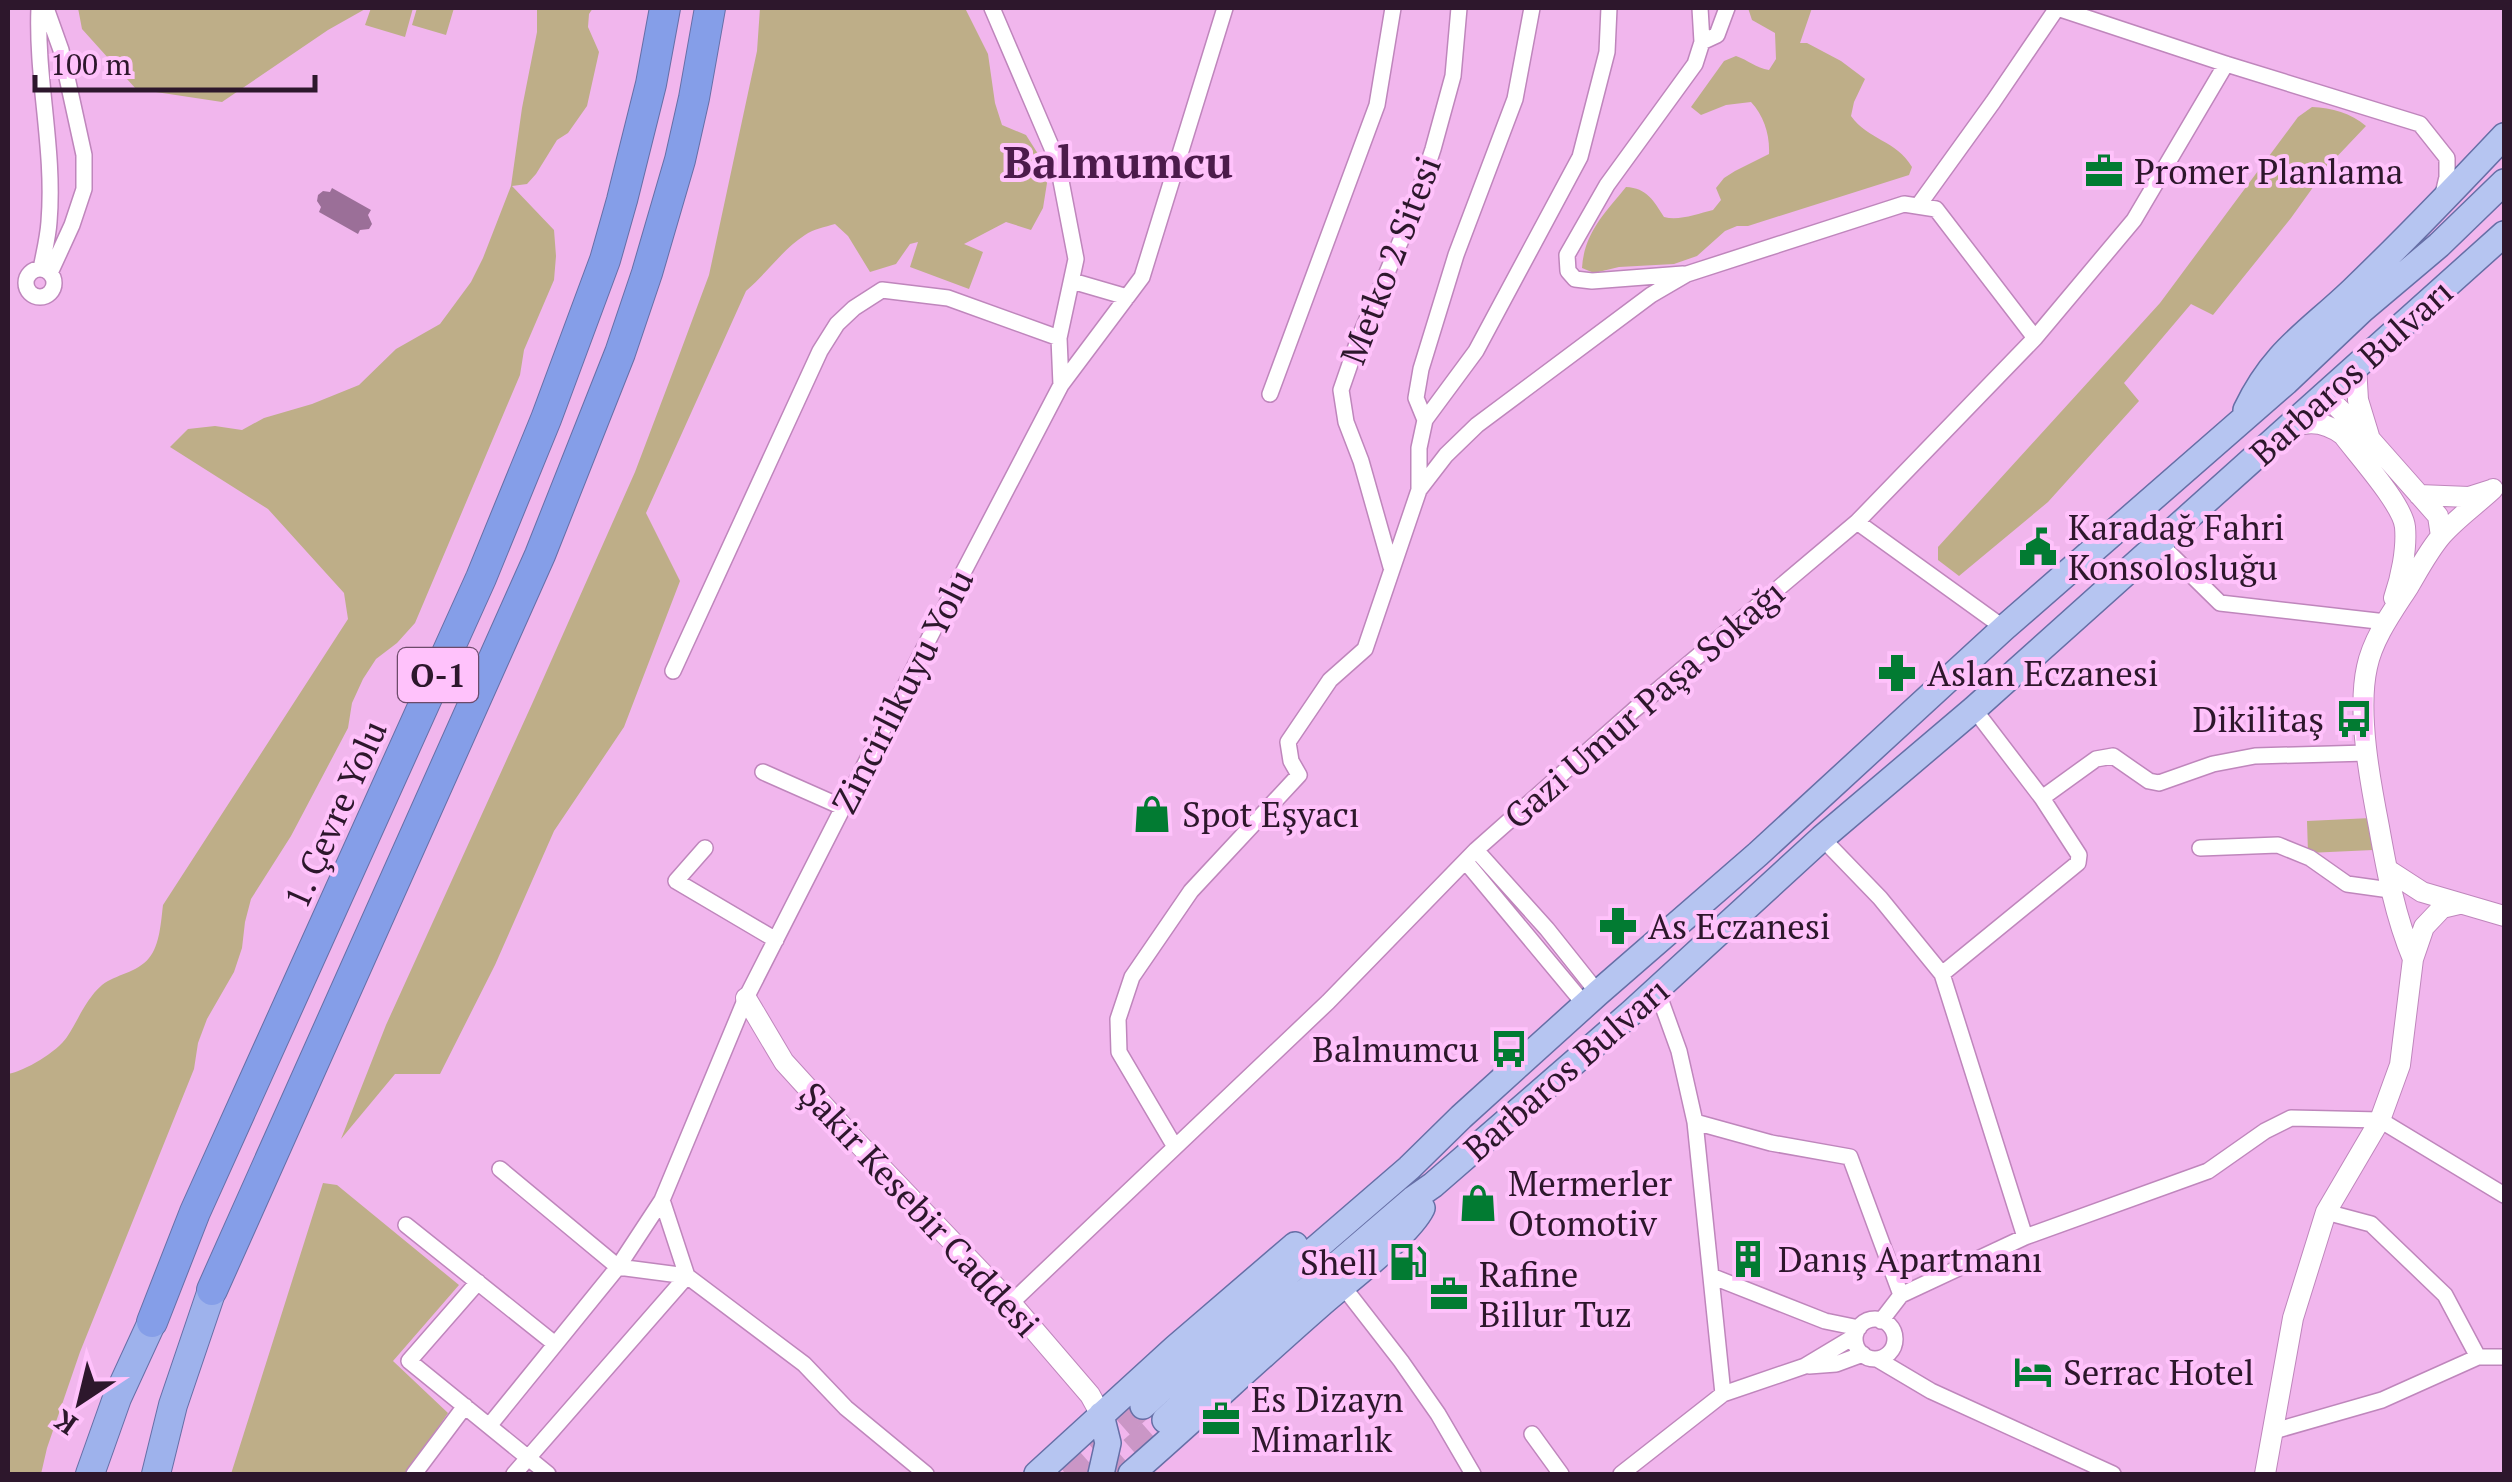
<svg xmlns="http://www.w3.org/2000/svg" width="2512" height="1482" font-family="'PT Serif',serif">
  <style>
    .green { fill: #beae88 }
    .water { fill: #9b6f98 }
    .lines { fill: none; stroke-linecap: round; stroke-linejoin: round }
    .primary-tunnel { stroke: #ca96c6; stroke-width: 25; stroke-dasharray: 25 12; stroke-linecap: butt }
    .minor-casing { stroke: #bf86bc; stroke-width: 18 }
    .tertiary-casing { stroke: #bf86bc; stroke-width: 22 }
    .primary-casing { stroke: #666fa6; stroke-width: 28 }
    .trunk-casing { stroke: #666fa6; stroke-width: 30 }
    .motorway-casing { stroke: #666fa6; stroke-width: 32 }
    .minor { stroke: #fff; stroke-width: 15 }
    .tertiary { stroke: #fff; stroke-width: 20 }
    .primary { stroke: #b6c5f1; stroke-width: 25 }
    .trunk { stroke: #9eb2ec; stroke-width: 28 }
    .motorway { stroke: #859ee8; stroke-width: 30 }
    .labels { text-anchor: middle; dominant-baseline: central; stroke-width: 8; stroke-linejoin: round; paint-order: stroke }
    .shield { fill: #ffc2fb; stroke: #6c4a6a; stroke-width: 2.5 }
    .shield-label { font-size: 32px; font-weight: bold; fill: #2d172c }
    .poi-label { font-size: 35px; fill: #2d172c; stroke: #ffc2fb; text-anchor: start }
    .street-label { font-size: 35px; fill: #2d172c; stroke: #ffc2fb }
    .district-label { font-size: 45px; font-weight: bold; fill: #4c1b4b; stroke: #ffc2fb }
  </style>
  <rect width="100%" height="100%" fill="#f1b6ed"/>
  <path class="green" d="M78,8H367L328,30L222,102L136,89L82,29Z
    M371,8H413L405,37L365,25Z
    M417,8H454L446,35L412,25Z
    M537,8H593L589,14L588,27L599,52L587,106L568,133L557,140L536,174L527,184L512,186L554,230L556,256L554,280L524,350L520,375L415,623L397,643L376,659L363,679L352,703L348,728L291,836L251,899L245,922L242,948L234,972L207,1019L198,1043L194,1069L80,1352L47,1448L41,1474H8V1074C25,1071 57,1052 67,1037C79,1019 85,1000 102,985C116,974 137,973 149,958C160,945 161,921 163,905L348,619L344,593L268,509L170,447L188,429L215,426L242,430L264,418L312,404L359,385L396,349L440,324L471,282L483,258L511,186L522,108L537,32Z
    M760,8H965L988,54L995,103L1002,125L1026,135L1040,157L1047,183L1043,208L1031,230L1006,222L964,244L983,252L969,289L910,267L918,242L910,244L896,264L870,272L848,236L835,224C825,227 813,229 805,235C782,250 767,273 746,291L646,513L680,581L624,727L554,831L495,965L440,1074H395L341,1139L386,1025L532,704L635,472L674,369L709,275L757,51Z
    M1748,8H1812L1800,43H1807L1841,61L1865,79L1854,102L1851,116C1868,140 1896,140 1912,167L1909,175L1748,226H1737L1725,231L1697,256L1674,264L1619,267L1594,273L1582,268C1584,233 1605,213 1626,187C1647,188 1654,201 1664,217C1679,221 1697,214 1713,210L1721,200L1716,188L1724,178L1735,171L1769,154C1770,135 1764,116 1751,102L1726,105L1701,115L1691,107L1724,61L1736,56C1748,60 1756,68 1769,70L1776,59L1775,33L1752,20Z
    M2312,107C2332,108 2351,113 2366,126L2329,165L2291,218L2213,315L2191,304L2124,383L2139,401L2048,502L1959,576L1938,560V547L2160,303L2298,117Z
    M2371,818L2373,850L2308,853L2307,821Z
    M323,1183L337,1185L459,1285L393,1361L448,1413L406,1474H231Z"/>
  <path class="water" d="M332,188L371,210L368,215L372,224L369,229L360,230L358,234L319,212L321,207L317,201L318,195L323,191L330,192Z"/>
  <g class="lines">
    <path class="primary-tunnel" d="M1066,1474L1143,1406
      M1104,1474L1165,1420"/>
    <g class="minor-casing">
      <path id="minor" d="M39,8C36,79 55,150 49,222C48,237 44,253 41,269
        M46,8L61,50L84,155V189L72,225L50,273
        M992,8L1057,160L1076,259L1059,338L1061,385
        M2057,8L2226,64L2420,124L2447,158V177L2443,194
        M1702,42L1717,35L1727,8
        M1918,206L1993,102L2057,8
        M26 283a14 14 0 1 1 28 0a14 14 0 1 1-28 0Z
        M1683,274L1592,281L1575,279L1568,271L1567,255L1607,185L1695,64L1702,42L1700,8
        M1072,281L1127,297
        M1270,394L1377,105L1393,8
        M1425,420L1416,398L1421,369L1456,255L1515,99L1532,8
        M1419,490V448L1425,420L1476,351L1580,157L1607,52L1609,8
        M1857,522L2004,628
        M2160,544L2220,603L2386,622
        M1391,567L1361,461L1346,422L1341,390L1359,338L1410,219L1433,149L1453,76L1459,8
        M673,671L820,351L837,324L854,308L882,290L948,298L1059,338
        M1974,709L2042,798
        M763,772L842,807
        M1822,838L1880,898L1942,974L2025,1237
        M705,848L676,881L776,940
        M2200,848L2278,845L2310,858L2347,884L2390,890
        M1476,850L1547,929L1598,993
        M1466,862L1585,1005
        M1942,974L2078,863L2079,855L2042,798L2096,759L2113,756L2149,781L2159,783L2213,764L2255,756L2367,753
        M1695,1122L1771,1143L1850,1157L1901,1295
        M1175,1147L1119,1052L1118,1019L1132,977L1191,891L1299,775L1291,761L1288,742L1330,680L1365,649L1419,490L1446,455L1477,425L1651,295L1687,274L1904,204L1936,209L2035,338
        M2326,1212L2371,1224L2445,1295L2478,1357
        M406,1225L555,1344
        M1711,1276L1825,1321L1859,1328
        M478,1282L409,1361L548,1474
        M1342,1285L1401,1361L1438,1414L1473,1474
        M1011,1303L1328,1002L1476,850L1634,710L1857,522L2035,338L2134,220L2226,64
        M1855 1339a20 20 0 1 1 40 0a20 20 0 1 1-40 0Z
        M1881,1321L1901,1295L2025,1237L2208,1171L2265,1131L2291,1118L2380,1120L2504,1195
        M1877,1359L1931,1391L2113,1474
        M1809,1366L1836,1364L1863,1354
        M1723,1394L1805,1366L1855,1336
        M489,1426L618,1267L500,1169
        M2274,1431L2382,1400L2478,1357H2504
        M1532,1434L1561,1474
        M414,1474L465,1406
        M514,1474L687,1276L618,1267L662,1200
        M926,1474L846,1408L804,1364L687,1276L662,1200L746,998L942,613L1061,385L1142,277L1225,8
        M1621,1474L1723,1394L1695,1122L1679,1051L1657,990"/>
    </g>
    <g class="tertiary-casing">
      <path id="tertiary" d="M2356,366L2358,400L2369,436
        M2324,394L2369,438L2438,516L2441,536
        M2291,428C2310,419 2327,423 2343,435C2358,455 2403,505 2405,527C2407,549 2401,578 2394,598
        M2419,495L2469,497L2491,490
        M2388,870L2422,892L2504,916
        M2413,959C2395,916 2387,872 2379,827C2370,781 2357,712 2367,667C2373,638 2393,611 2409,586C2419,569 2429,550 2442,535C2457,518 2477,504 2493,489
        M746,998L784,1062L854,1139L1011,1303L1090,1395L1101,1415
        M2265,1474L2293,1318L2326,1212L2380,1120L2400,1065L2413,959L2424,927L2442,908L2459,904"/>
    </g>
    <g class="primary-casing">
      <path id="primary" d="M2246,410C2274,351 2308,333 2353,290C2405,240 2455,188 2504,136
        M1143,1406L1307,1256L1409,1168L1461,1117L1598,993L1758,854L2004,628L2286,382L2362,310L2439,245L2504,182
        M1101,1415L1108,1443L1101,1474
        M1165,1420L1293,1302L1413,1199L1433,1185L1631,1013L1822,838L1974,709L2504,234
        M1037,1474L1175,1348L1295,1245
        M1131,1474C1195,1418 1257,1360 1321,1304C1346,1282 1409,1235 1422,1208"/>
    </g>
    <g class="trunk-casing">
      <path id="trunk" d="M90,1474L117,1398L152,1322
        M156,1474L173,1405L212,1290"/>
    </g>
    <g class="motorway-casing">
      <path id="motorway" d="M212,1290L540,555L620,353L647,273L680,160L694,98L710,8
        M152,1322L195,1212L481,578L546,419L605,260L622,200L651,84L665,8"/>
    </g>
    <use href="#minor" class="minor"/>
    <use href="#tertiary" class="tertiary"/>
    <use href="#primary" class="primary"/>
    <use href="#trunk" class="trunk"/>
    <use href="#motorway" class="motorway"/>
  </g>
  <defs>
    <g id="office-bare" transform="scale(3)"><path d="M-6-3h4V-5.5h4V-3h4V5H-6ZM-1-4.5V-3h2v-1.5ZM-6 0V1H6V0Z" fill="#027b32" stroke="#ffc2fb" stroke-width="2.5" paint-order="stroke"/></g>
    <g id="civic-bare" transform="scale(3)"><path d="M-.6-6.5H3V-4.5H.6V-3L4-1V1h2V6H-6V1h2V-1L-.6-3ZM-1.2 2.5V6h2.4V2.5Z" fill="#027b32" stroke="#ffc2fb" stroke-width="2.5" paint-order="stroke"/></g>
    <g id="pharmacy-bare" transform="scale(3)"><path d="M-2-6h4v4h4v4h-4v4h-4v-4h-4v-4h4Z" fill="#027b32" stroke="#ffc2fb" stroke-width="2.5" paint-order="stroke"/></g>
    <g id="bus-bare" transform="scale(3)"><path d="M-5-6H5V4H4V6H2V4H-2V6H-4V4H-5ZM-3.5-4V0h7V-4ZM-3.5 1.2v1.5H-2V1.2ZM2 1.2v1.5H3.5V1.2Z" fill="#027b32" stroke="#ffc2fb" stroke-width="2.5" paint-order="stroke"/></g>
    <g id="shop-bare" transform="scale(3)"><path d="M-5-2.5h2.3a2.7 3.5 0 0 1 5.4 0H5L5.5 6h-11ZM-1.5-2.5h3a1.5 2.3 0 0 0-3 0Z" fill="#027b32" stroke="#ffc2fb" stroke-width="2.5" paint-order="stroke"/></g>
    <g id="building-bare" transform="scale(3)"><path d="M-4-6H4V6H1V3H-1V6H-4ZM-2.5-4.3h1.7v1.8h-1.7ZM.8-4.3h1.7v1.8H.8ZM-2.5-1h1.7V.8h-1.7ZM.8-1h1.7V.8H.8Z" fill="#027b32" stroke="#ffc2fb" stroke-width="2.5" paint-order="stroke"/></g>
    <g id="fuel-bare" transform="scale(3)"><path d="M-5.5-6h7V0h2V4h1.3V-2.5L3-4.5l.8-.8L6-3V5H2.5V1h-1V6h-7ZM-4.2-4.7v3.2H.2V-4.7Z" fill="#027b32" stroke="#ffc2fb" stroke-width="2.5" paint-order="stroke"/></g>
    <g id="hotel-bare" transform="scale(3)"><path d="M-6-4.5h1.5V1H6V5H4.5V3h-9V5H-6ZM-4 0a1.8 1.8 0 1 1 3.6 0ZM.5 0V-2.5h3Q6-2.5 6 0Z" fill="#027b32" stroke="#ffc2fb" stroke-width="2.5" paint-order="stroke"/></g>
  </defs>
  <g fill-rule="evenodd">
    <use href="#office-bare" x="2104" y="171"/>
    <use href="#civic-bare" x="2038" y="547"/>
    <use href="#pharmacy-bare" x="1897" y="673"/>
    <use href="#bus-bare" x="2354" y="719"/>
    <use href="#shop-bare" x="1152" y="814"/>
    <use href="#pharmacy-bare" x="1618" y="926"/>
    <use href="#bus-bare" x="1509" y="1049"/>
    <use href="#shop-bare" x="1478" y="1203"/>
    <use href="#building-bare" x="1748" y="1259"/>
    <use href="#fuel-bare" x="1408" y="1262"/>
    <use href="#office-bare" x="1449" y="1294"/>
    <use href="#hotel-bare" x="2033" y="1372"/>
    <use href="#office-bare" x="1221" y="1419"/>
  </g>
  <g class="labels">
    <rect class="shield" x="398" y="648" width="80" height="54" rx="8"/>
    <g class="shield-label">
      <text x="438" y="675">O-1</text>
    </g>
    <g class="poi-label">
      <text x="2134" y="171">Promer Planlama</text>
      <text x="2068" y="527">Karadağ Fahri<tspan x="2068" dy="40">Konsolosluğu</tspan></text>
      <text x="1927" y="673">Aslan Eczanesi</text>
      <text x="2324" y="719" text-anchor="end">Dikilitaş</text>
      <text x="1182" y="814">Spot Eşyacı</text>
      <text x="1648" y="926">As Eczanesi</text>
      <text x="1479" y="1049" text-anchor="end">Balmumcu</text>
      <text x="1508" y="1183">Mermerler<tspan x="1508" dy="40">Otomotiv</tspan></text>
      <text x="1778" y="1259">Danış Apartmanı</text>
      <text x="1378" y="1262" text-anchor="end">Shell</text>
      <text x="1479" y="1274">Rafine<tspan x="1479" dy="40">Billur Tuz</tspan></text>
      <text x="2063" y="1372">Serrac Hotel</text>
      <text x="1251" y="1399">Es Dizayn<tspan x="1251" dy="40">Mimarlık</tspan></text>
    </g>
    <g class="street-label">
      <text transform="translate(1390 260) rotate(-69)">Metko 2 Sitesi</text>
      <text transform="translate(2351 372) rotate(-42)">Barbaros Bulvarı</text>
      <text transform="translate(902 691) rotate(-63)">Zincirlikuyu Yolu</text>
      <text transform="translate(1644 704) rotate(-41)">Gazi Umur Paşa Sokağı</text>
      <text transform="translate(335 814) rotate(-66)">1. Çevre Yolu</text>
      <text transform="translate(1566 1069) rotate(-41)">Barbaros Bulvarı</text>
      <text transform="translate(920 1209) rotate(47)">Şakir Kesebir Caddesi</text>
    </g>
    <g class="district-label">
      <text x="1118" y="161">Balmumcu</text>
    </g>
  </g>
  <rect width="2512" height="1482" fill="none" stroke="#2d172c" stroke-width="20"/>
  <g transform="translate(80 1402) rotate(215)" stroke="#ffc2fb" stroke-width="8" paint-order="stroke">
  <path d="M0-8L18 38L0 25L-18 38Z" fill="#2d172c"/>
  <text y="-15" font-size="28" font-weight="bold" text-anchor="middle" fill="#2d172c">K</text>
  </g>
  <path d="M35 75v15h280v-15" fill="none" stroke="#2d172c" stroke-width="5"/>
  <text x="50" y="75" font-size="30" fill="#2d172c" stroke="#ffc2fb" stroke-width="8" paint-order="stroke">100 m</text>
</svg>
